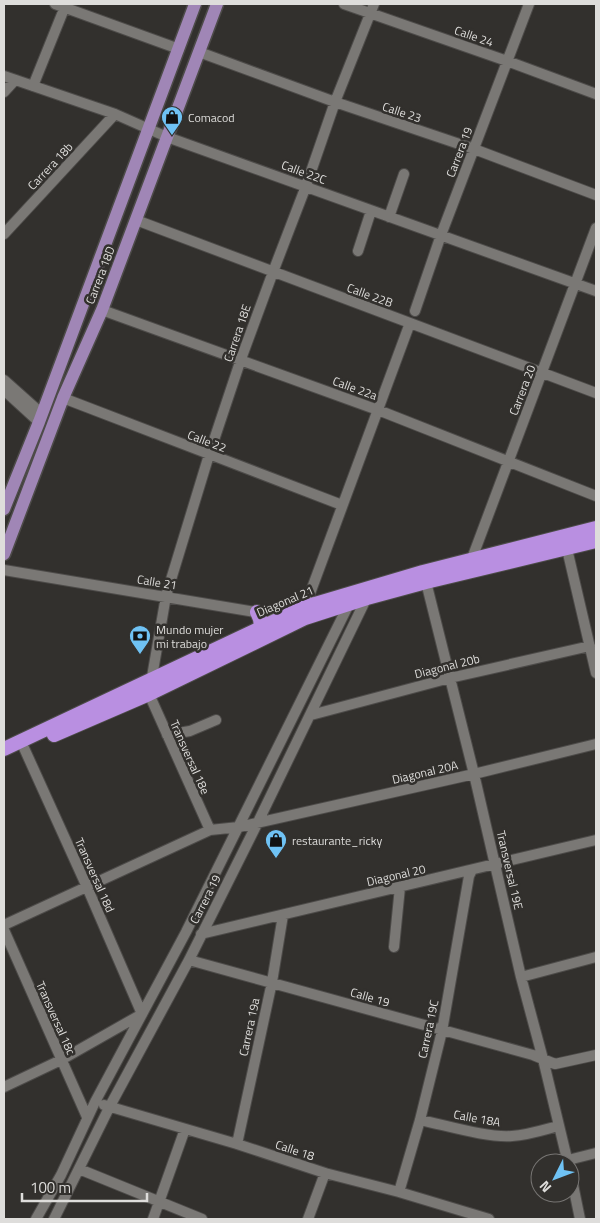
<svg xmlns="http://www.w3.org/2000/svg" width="600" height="1223" font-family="'Titillium Web',sans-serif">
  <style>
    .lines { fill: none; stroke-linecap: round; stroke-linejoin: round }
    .minor-casing { stroke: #4d4b49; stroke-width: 12 }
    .major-casing { stroke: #4d4b49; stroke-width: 15 }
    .highway-casing { stroke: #4d4b49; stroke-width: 16 }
    .minor { stroke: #7a7875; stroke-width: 10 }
    .major { stroke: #a086b6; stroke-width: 12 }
    .highway { stroke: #b98fe1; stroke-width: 14 }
    .labels { text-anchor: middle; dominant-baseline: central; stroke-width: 5; stroke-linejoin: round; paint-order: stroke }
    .street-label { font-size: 12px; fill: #dedddb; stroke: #32302d }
    .poi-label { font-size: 12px; fill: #dedddb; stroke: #32302d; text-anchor: start }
  </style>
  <rect width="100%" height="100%" fill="#32302d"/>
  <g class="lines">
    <g class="minor-casing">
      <path id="minor" d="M55,4L179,49
        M344,4L507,61L596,94
        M199,52L335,102L474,149L596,195
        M4,76L115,114L167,137L596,291
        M33,86L66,4
        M4,92L15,80
        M389,217L404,174
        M136,220L596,393
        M4,234L115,114
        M358,251L371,211
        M102,310L378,410L596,496
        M415,311L441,235L529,4
        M4,380L41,413
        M4,390L39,422
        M63,398L342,505
        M567,549L596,673
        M471,561L596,228
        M4,570L285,617
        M426,582L474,774L521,977L543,1059L568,1163
        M305,607L410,323
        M311,715L450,678L590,646
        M167,735L190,731L216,720
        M210,830L149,694L166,596L209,455L241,359L273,272L306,186L335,102L374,4
        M4,925L210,830L239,827L474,774L596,744
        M4,930L87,1117
        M201,934L596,840
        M394,947L400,887
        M189,960L533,1055L555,1064L596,1055
        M521,977L596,957
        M4,1087L61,1060L142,1014L87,887L24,748
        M104,1105L237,1144L325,1173L399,1192L489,1219
        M420,1120C445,1125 487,1138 512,1136C528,1135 543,1130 558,1126
        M237,1144L272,982L283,915
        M568,1160L596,1153
        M79,1169L202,1219
        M570,1170L580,1219
        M399,1192L420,1120L442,1031L469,876L472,870
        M36,1219L61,1175L95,1102L186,932L350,602
        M54,1219L110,1106L189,960L258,822L368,595
        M153,1219L185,1129
        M308,1219L325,1173"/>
    </g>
    <g class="major-casing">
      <path id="major" d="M4,509L39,422L195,4
        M4,554L63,398L102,310L217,4"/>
    </g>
    <g class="highway-casing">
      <path id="highway" d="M257,612L260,619L261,627
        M54,735L149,694L305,618L367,598L426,582L596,541
        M4,749L305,607L423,572L596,528"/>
    </g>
    <use href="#minor" class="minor"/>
    <use href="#major" class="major"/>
    <use href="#highway" class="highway"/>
  </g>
  <defs>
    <g id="shop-pin" transform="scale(1.125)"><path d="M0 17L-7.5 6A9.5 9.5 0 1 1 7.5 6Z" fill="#6fc2f4" stroke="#32302d"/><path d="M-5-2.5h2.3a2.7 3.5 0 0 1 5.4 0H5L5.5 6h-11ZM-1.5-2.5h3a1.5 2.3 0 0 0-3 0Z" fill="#111"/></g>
    <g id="bank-pin" transform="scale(1.125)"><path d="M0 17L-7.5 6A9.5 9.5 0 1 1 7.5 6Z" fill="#6fc2f4" stroke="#32302d"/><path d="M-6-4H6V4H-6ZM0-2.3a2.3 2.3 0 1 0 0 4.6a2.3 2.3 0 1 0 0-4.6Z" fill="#111"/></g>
  </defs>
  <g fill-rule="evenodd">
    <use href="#shop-pin" x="172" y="117"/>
    <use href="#bank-pin" x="140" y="636"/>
    <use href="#shop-pin" x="276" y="840"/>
  </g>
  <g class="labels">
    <g class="street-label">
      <text transform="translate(474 36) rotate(19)">Calle 24</text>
      <text transform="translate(402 112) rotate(18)">Calle 23</text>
      <text transform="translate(459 152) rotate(-69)">Carrera 19</text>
      <text transform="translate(50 166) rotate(-47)">Carrera 18b</text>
      <text transform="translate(304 172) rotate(20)">Calle 22C</text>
      <text transform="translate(100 275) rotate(-69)">Carrera 18D</text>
      <text transform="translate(370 295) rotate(20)">Calle 22B</text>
      <text transform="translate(237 333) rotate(-71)">Carrera 18E</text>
      <text transform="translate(355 388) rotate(20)">Calle 22a</text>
      <text transform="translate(522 390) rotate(-69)">Carrera 20</text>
      <text transform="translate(207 441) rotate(21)">Calle 22</text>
      <text transform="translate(157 582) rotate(9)">Calle 21</text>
      <text transform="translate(285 601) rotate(-23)">Diagonal 21</text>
      <text transform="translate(447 666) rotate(-14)">Diagonal 20b</text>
      <text transform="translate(190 757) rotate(66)">Transversal 18e</text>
      <text transform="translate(425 772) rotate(-13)">Diagonal 20A</text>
      <text transform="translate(510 870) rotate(77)">Transversal 19E</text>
      <text transform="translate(95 875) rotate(66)">Transversal 18d</text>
      <text transform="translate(396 875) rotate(-13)">Diagonal 20</text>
      <text transform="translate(205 899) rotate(-63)">Carrera 19</text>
      <text transform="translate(370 997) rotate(16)">Calle 19</text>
      <text transform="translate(56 1018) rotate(66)">Transversal 18c</text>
      <text transform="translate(249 1027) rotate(-78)">Carrera 19a</text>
      <text transform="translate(428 1029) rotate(-78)">Carrera 19C</text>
      <text transform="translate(477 1118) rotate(10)">Calle 18A</text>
      <text transform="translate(295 1150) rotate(18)">Calle 18</text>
    </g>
    <g class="poi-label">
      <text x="188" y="117">Comacod</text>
      <text x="156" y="629">Mundo mujer<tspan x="156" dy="14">mi trabajo</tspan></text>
      <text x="292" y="840">restaurante_ricky</text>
    </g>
  </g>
  <rect width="600" height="1223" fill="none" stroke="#dedddb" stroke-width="10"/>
  <g transform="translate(555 1178) rotate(228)"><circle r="24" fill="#32302d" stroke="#777573"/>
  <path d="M0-4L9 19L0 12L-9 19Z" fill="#6fc2f4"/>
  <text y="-8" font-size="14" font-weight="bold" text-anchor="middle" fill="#dedddb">N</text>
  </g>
  <path d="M22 1193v8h125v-8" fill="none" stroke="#dedddb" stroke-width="2.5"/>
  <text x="30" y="1193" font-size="15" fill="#dedddb" stroke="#32302d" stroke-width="4" paint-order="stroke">100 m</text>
</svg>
